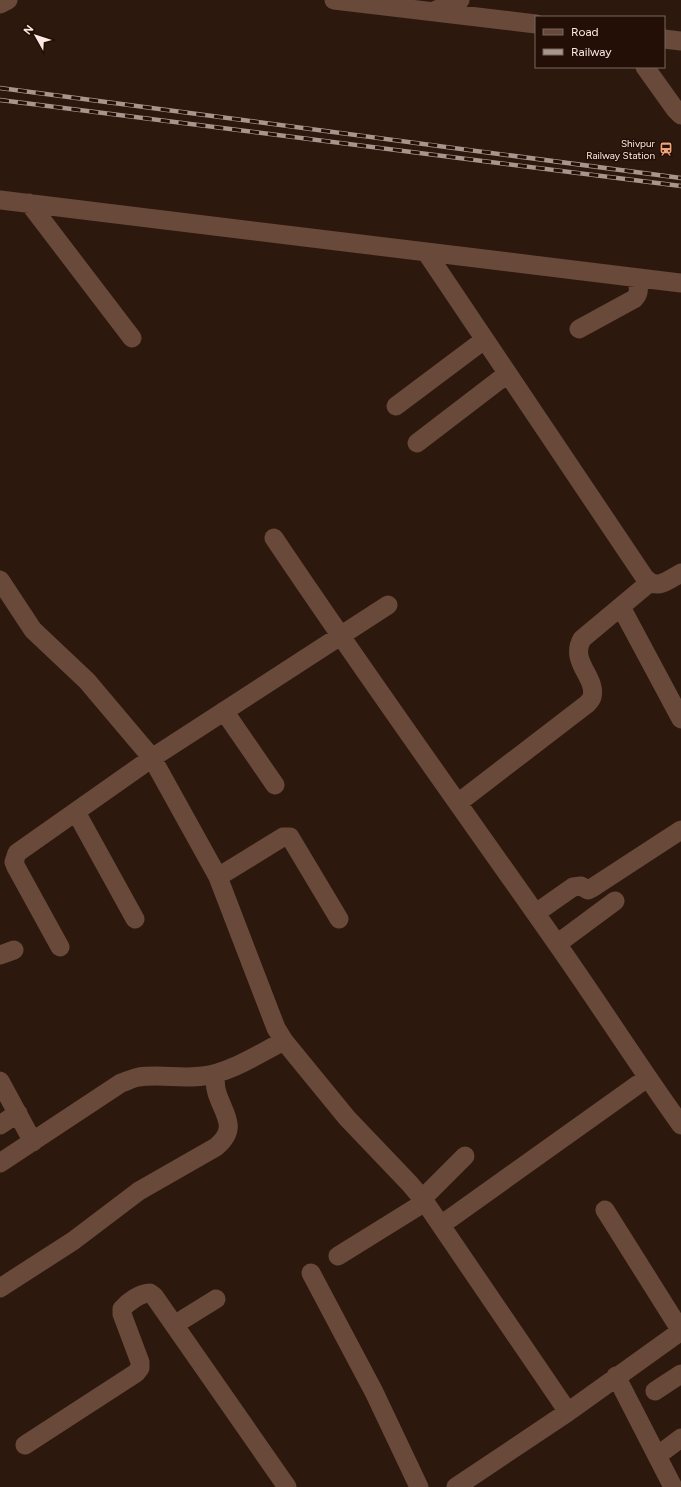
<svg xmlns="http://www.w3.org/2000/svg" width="681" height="1487" font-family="Figtree,sans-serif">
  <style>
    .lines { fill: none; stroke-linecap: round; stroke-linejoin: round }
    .minor { stroke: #694939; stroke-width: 19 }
    .rail-casing { stroke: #a8968d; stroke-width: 4.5 }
    .rail { stroke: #230f05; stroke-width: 3; stroke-dasharray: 9; stroke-linecap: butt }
    .labels { text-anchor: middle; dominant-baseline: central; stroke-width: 3; stroke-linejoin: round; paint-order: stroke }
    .poi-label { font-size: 10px; fill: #faeae3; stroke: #230f05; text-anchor: end }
  </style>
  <rect width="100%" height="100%" fill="#2d180e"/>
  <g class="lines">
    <path class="minor" d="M334,0L536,24
      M0,4L8,0
      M434,11L460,0
      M664,39L681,41
      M645,67L675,109L681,115
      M0,200L681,283
      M29,203L132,338
      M426,252L645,578C657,591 668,580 681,573
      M579,329L634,299C641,292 638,286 636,278
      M396,406L484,340
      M417,443L507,374
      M274,538C365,674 461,807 555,941C598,1002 638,1065 681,1125
      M0,580L33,630L87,681L152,758L218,877L276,1028L284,1041L347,1118L410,1184L425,1202L568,1412
      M621,607L681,719
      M224,711L275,785
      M458,803L587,704C589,702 592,699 592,697C597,677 569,662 582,639L649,583
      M76,812L135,919
      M218,877L283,837H290L339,919
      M536,913L573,887L581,886L588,890L592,888L681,830
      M557,944L615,901
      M60,947L16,867L14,862L17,853L152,758L388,605
      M0,955L14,950
      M0,1081L33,1142
      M0,1125L18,1113
      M0,1163L121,1083C127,1081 133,1078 139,1077C160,1074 182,1079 203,1076C230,1073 260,1053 284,1041
      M422,1199L465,1156
      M441,1225L647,1078
      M338,1256L425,1202
      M311,1273L374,1392L419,1487
      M0,1288L73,1241L139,1191L216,1147C239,1128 224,1115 217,1093C215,1087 215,1080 216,1074
      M174,1325L216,1299
      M616,1376L673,1487
      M655,1391L681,1374
      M25,1445L136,1373L140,1368V1362L122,1314V1309C128,1302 140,1293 150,1293L154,1296L287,1487
      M657,1456L681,1438
      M456,1487L568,1412L681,1331L605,1210"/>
    <g class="rail-casing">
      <path id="rail" d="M0,88L681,178
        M0,100L681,186"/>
    </g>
    <use href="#rail" class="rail"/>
  </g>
  <defs>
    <g id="station-bare" transform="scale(1.08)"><path d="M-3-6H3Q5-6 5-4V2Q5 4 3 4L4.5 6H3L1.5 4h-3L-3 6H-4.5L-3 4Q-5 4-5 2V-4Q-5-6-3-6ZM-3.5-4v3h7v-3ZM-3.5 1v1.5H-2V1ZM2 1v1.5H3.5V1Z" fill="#f1a27b" stroke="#230f05" stroke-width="2.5" paint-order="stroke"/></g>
  </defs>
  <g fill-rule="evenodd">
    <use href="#station-bare" x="666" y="149"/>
  </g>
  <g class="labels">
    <g class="poi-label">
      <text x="655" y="143">Shivpur<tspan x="655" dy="12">Railway Station</tspan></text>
    </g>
  </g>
  <rect x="535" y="16" width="130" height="52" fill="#230f05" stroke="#79675e"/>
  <rect x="543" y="29" width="20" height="6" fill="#694939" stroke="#79675e"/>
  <text x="571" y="36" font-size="12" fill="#faeae3">Road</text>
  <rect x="543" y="49" width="20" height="6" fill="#a8968d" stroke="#79675e"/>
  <text x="571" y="56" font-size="12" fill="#faeae3">Railway</text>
  <g transform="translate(36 36) rotate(309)" stroke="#230f05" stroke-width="3" paint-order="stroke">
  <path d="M0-3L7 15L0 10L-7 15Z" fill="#faeae3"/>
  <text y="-6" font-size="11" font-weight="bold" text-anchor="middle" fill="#faeae3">N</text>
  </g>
</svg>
